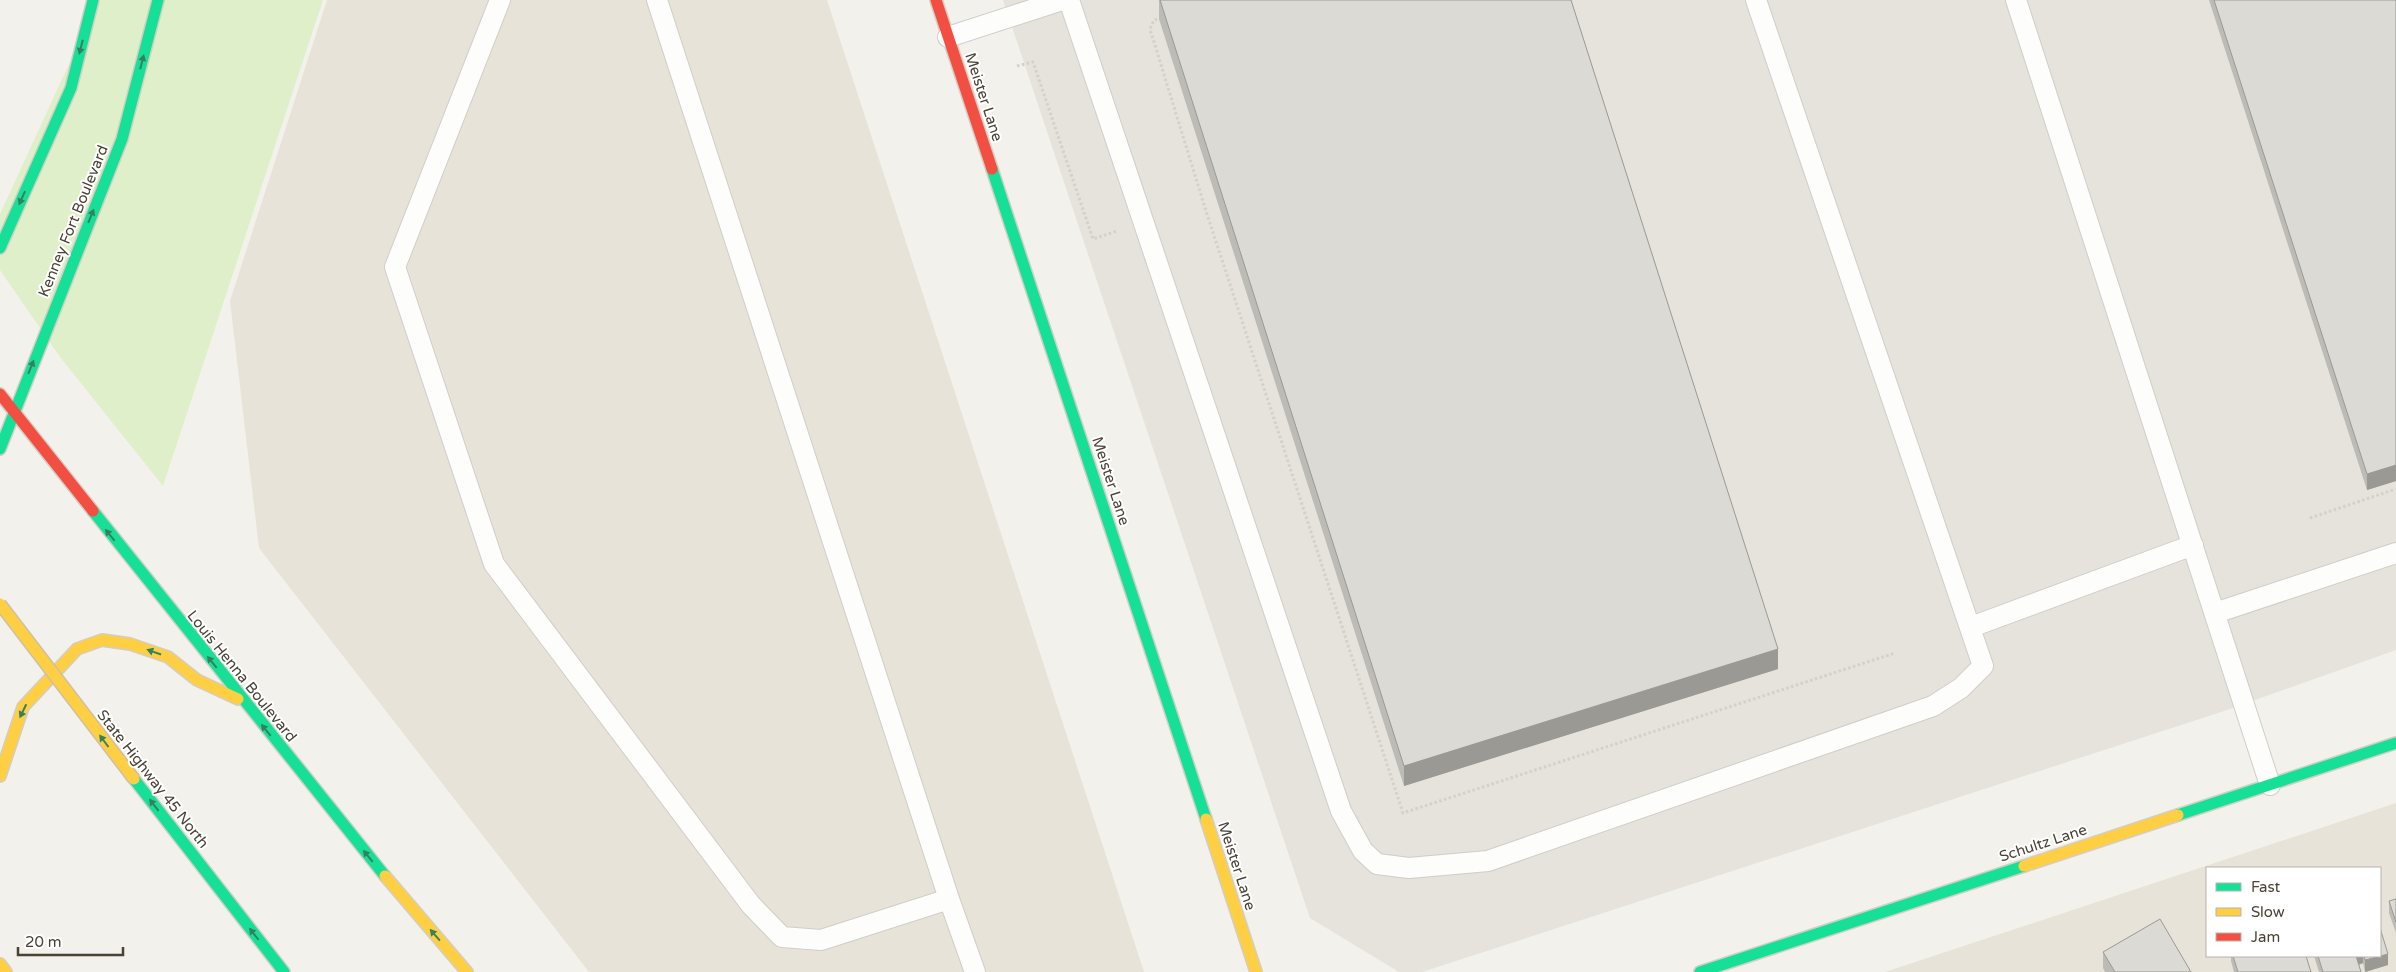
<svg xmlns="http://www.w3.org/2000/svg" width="2396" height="972" font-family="'Varela Round',sans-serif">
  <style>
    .residential { fill: #e7e3d8; fill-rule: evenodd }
    .industrial { fill: #e6e2dc }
    .green { fill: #dfefc9 }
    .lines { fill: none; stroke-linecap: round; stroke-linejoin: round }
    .lane-casing { stroke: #d0cec9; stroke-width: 22 }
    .fast-casing { stroke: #d2cec2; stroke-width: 14 }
    .slow-casing { stroke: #d2cec2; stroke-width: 14 }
    .jam-casing { stroke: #d2cec2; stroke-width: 14 }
    .path { stroke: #d2d1ca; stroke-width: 3; stroke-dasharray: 2.5 2.5; stroke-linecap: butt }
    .lane { stroke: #fdfdfc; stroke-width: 20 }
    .fast { stroke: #16e098; stroke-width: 11 }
    .slow { stroke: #ffcf43; stroke-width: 11 }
    .jam { stroke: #f24e42; stroke-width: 11 }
    .slow-bridge-casing { stroke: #cdc0a4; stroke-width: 14; stroke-linecap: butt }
    .slow-bridge { stroke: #ffcf43; stroke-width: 11 }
    .wall { fill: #bdbbb6 }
    .shaded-wall { fill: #9a9994 }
    .building { fill: #dcdad4; stroke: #9a9994 }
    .oneway { fill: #35815d }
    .labels { text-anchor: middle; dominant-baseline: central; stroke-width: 4; stroke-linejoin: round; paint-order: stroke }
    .street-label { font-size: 15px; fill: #4a4235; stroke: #fff }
  </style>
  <rect width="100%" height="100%" fill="#f2f1ec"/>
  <path class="residential" d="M327,0H827L1144,972H589L259,548L230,301Z
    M2396,803V972H1885ZM2207,868H2380V956H2207Z"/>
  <path class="industrial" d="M1003,0H2396V650L2221,712L1422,972H1399L1310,918Z"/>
  <path class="green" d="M101,0H323L163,486L60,357L0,270V214L87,25Z"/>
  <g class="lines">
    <g class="lane-casing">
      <path id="lane" d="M500,0L395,267L494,564L751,905L782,937L821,940L949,899
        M657,0L949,899L975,972
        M1069,0L1341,811L1363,851L1377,864L1409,868L1488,861L1933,706L1961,688L1983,666L1756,0
        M2016,0L2270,785
        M948,37L1062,0
        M2215,613L2396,553
        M1971,627L2193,545"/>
    </g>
    <g class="fast-casing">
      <path id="fast" d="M992,169L1206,819
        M0,248L71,88L93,0
        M0,449L122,139L158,0
        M93,511L385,876
        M134,779L284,972
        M2178,815L2396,743
        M1700,972L2024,866"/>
    </g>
    <g class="slow-casing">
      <path id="slow" d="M0,776L23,707L77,649L102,640L130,644L168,657L197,680L238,699
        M1206,819L1256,972
        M2024,866L2178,815
        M385,876L467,972
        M0,964L6,972"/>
    </g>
    <g class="jam-casing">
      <path id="jam" d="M936,0L992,169
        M0,394L93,511"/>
    </g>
    <path class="path" d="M1162,18L1154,20L1150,29L1206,211L1403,813L1895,653
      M1017,66L1033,62L1093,239L1117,231
      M2310,518L2396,489"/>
    <use href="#lane" class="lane"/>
    <use href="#fast" class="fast"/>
    <use href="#slow" class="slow"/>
    <use href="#jam" class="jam"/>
    <g class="slow-bridge-casing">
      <path id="slow-bridge" d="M0,604L134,779"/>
    </g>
    <use href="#slow-bridge" class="slow-bridge"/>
  </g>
  <path class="wall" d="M1159,0H1571L1778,669L1404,786L1159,19Z
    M2209,0H2396V481L2367,490Z
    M2396,899V933L2389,913V901Z
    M2103,952L2191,972H2105L2103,968Z
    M2231,956H2306L2311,972H2234L2231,961Z
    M2314,956H2380L2388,965L2365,972L2363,963L2359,965L2361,972H2319Z"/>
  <path class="shaded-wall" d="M2396,465V481L2367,490V474Z
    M1778,649V669L1404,786V766Z
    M2388,954V965L2365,972V960Z
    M2355,956H2363V963L2355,966Z"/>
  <path class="building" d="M1160,0H1571L1778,649L1404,766Z
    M2214,0H2396V465L2367,474Z
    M2396,899V922L2389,901Z
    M2160,919L2191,972H2115L2103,952Z
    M2380,928L2388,954L2365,960L2364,956H2380Z
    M2233,956H2306L2311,972H2238Z
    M2318,956H2356L2361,972H2323Z"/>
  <defs><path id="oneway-solid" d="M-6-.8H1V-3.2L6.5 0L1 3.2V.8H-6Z" transform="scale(1.25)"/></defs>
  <g class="oneway">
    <use href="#oneway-solid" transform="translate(81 47) rotate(104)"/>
    <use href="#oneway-solid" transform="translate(142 62) rotate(-76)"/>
    <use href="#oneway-solid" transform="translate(22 198) rotate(114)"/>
    <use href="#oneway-solid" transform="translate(91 216) rotate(-68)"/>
    <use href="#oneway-solid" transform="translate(31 367) rotate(-68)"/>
    <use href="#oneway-solid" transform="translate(110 535) rotate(-129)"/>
    <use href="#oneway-solid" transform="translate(154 652) rotate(-161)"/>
    <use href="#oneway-solid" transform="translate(212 662) rotate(-129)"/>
    <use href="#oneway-solid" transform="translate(23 711) rotate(116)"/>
    <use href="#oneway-solid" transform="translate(266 730) rotate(-129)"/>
    <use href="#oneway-solid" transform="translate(104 741) rotate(-127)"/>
    <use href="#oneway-solid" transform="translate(154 805) rotate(-128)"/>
    <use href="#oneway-solid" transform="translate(368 856) rotate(-129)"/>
    <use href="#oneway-solid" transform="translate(254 934) rotate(-128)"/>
    <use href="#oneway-solid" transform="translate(435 935) rotate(-131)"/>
  </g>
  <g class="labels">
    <g class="street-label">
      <text transform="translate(984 97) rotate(72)">Meister Lane</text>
      <text transform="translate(73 221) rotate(-68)">Kenney Fort Boulevard</text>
      <text transform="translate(1111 481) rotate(72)">Meister Lane</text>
      <text transform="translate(242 676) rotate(51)">Louis Henna Boulevard</text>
      <text transform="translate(153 779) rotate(52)">State Highway 45 North</text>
      <text transform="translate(2043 843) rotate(-18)">Schultz Lane</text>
      <text transform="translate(1237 866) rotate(72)">Meister Lane</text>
    </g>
  </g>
  <rect x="2206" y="867" width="175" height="90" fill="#ffffff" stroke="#b7b3ae"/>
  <rect x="2216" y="883" width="25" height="8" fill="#16e098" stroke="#b7b3ae"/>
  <text x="2251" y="892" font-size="15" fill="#4a4235">Fast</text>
  <rect x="2216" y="908" width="25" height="8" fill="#ffcf43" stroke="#b7b3ae"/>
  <text x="2251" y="917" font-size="15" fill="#4a4235">Slow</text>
  <rect x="2216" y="933" width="25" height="8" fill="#f24e42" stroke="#b7b3ae"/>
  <text x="2251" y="942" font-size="15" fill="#4a4235">Jam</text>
  <path d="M18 947v8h105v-8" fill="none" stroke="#4a4235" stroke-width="2.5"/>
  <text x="25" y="947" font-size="15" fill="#4a4235" stroke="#ffffff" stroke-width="4" paint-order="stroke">20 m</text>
</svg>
